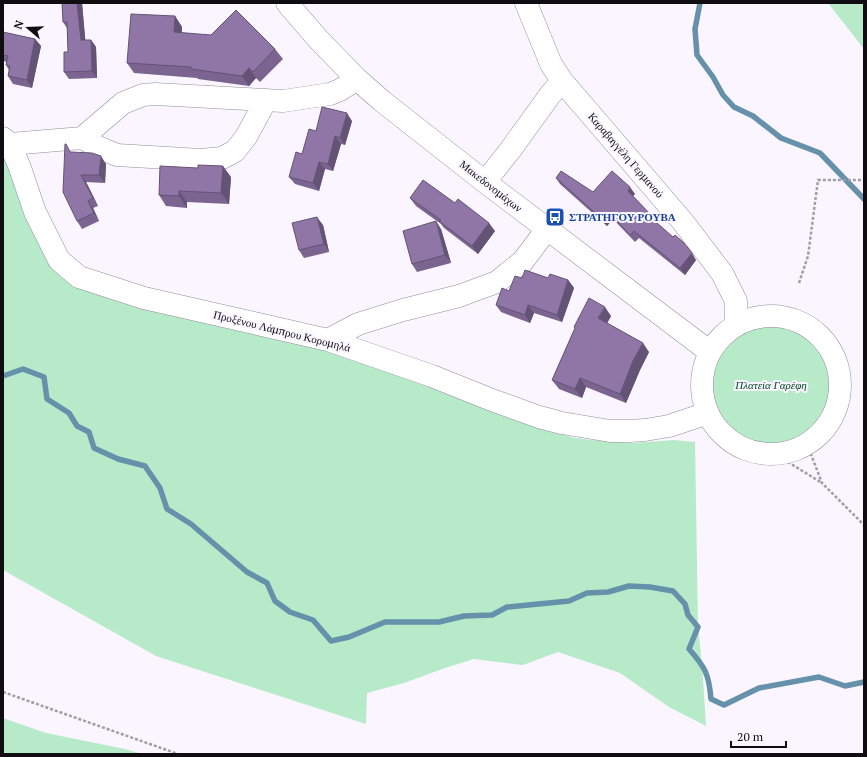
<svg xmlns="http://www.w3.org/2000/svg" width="867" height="757" font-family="'PT Serif',serif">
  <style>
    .green { fill: #b7eac9 }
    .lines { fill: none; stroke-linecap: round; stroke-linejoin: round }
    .stream { stroke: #6691aa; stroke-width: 5.5 }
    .minor-casing { stroke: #938c9b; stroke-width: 23 }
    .path { stroke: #a09da5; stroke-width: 2.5; stroke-dasharray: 3 2; stroke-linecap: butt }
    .minor { stroke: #fff; stroke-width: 22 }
    .wall { fill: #7b6590 }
    .shaded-wall { fill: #645375 }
    .building { fill: #8f76a7; stroke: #645375 }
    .labels { text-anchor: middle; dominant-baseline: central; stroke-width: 4; stroke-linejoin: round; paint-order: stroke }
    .street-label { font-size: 11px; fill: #0f0d12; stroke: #faf5ff }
    .transit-label { font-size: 11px; font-weight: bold; fill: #164399; stroke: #faf5ff; text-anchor: start }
    .park-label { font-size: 11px; font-style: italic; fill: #004827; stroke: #faf5ff }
  </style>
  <rect width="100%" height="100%" fill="#faf5ff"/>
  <path class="green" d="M828,3H864V49Z
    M3,155L63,272L307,344L432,386L538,428L575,438L592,440L632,443L674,440L695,442L698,627L702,664L706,726L669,707L620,673L558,652L523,665L474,659L445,668L404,683L367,693L366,724L156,656L3,570Z
    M710 385a61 61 0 1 1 122 0a61 61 0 1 1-122 0Z
    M3,718L46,733L125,749L142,754H3Z"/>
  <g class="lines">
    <path class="stream" d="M700,3L695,29L697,55L713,77L723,95L734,107L753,116L781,138L820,153L864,199
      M3,376L23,369L44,377L47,399L69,413L77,426L89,432L94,448L118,459L145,466L160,488L167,509L191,524L247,572L267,583L275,601L290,612L313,620L331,641L349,637L385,622H439L464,616L492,615L507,607L569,601L587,593L608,592L629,586L650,587L673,591L685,604L688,615L698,627L689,649C705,667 709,674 711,699L724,705L759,688L819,677L845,686L864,682"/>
    <g class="minor-casing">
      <path id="minor" d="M287,3L318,39L357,79L382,101L485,182L710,352
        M526,3L551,64L562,81L683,222L722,273L736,301V325
        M3,138L10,144L20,168L35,212L59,260L79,277L144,298L328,340L432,376L492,400L539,417L562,423L610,431H629L645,430L669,426L708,413
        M82,138L100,148L117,155L201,160L222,158L235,151L246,137L266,100
        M10,144L82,138L123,103L143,95L155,94L283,101L330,94L340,90L357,79
        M485,182L511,149L550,95L562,81
        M702 385a69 69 0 1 1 138 0a69 69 0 1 1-138 0Z
        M328,340L358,324L403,310L459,296L497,282L523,261L547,229"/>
    </g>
    <path class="path" d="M799,283L808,256L818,180H864
      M807,444L822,483L864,525
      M775,454L822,483
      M3,692L178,754"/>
    <use href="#minor" class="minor"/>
  </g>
  <path class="wall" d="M62,3H82L85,40H91L96,47L97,78L69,79L64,72L68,52L67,28L63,22Z
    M175,16L182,27V33L275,49L283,59L260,82L256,78L249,86L198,79L197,78L134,73L127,63Z
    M3,32L35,39L41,46L32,88L13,84L8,76L9,70L6,65V62L4,61L3,60Z
    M352,121L345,145L341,144L333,171L325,169L319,191L295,184L289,177L302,154Z
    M71,152L106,164L105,183L86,182L98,206L93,208L99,221L82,229L77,221Z
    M198,168L231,177L229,204L187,202V208L166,206L159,195Z
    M556,178L593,192L635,194L633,196L651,215L656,222L696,260L685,275L639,238L635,242L613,219L607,226L560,184Z
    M410,198L495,231L478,254L444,228L441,224L416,206Z
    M323,225L329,252L304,258L299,250Z
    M441,229L451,263L417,272L412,264Z
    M522,278H548L568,280L574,288L562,322L534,313L530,323L501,312L496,305Z
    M611,316L607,323L649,352L640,370L626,403L586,387L582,398L559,389L552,380L575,328L574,327Z"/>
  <path class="shaded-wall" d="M77,3H82L86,47L81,40Z
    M175,16L182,27L181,43L174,32Z
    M35,39L41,46L32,88L27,80Z
    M91,40L96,47L97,78L92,71Z
    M249,68L256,78L249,86L242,76Z
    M347,113L352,121L345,145L340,138Z
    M335,136L341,144L333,171L328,164Z
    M101,156L106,164L105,183L99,175Z
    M319,162L325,169L319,191L313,183Z
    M223,166L231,177L229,204L221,193Z
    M81,175L86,182L98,206L93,198Z
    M630,187L635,194L632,197L628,191Z
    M179,191L187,202V208L179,196Z
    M88,201L93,208L99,221L94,213Z
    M608,212L613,219L607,226L602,219Z
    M317,217L323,225L329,252L324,244Z
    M436,221L441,229L451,263L445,255Z
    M489,223L495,231L478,254L472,246Z
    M692,253L696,260L685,275L680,268Z
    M568,280L574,288L562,322L557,315Z
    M528,305L534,313L530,323L525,315Z
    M605,307L611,316L605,327L598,318Z
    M643,343L649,352L640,370L626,403L620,394L633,361Z
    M580,378L586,387L582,398L575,389Z"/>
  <path class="building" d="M62,3H77L81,40H91L92,71L64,72V52H68L67,22H63Z
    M236,10L275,49L253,72L249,68L242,76L191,69V67L127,63L131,14L175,16L174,32L211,35Z
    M3,32L35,39L27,80L8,76L10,66L6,65L8,56L3,55Z
    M322,107L347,113L340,138L335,136L328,164L319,162L313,183L289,177L296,152L302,154L309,129L316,131Z
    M65,144H66L70,152L92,153L101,156L99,175H81L93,198L88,201L94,213L77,221L63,192Z
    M198,165L223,166L221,193L179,191V196L159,195L160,166L198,168Z
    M561,171L593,192L612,171L630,187L628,191L651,215L649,216L673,237L675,235L683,242L692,253L680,268L634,231L630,235L608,212L602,219L556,178Z
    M423,180L455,203L458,199L489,223L472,246L439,221L441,220L410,198Z
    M317,217L324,244L299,250L292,223Z
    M436,221L445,255L412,264L403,231Z
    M525,270L548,278L550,274L568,280L557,315L528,305L525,315L496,305L502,288L509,291L515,276L522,278Z
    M589,298L605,307L598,318L643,343L633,361L620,394L580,378L575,389L552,380L575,328L574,327Z"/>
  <defs>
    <g id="bus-square" transform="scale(1)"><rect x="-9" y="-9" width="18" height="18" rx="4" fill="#1a4fb4" stroke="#faf5ff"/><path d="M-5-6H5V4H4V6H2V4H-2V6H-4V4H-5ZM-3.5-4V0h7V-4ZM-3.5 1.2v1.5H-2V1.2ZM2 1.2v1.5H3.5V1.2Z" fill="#fff"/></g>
  </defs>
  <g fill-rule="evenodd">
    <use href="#bus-square" x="555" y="217"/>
  </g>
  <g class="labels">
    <g class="street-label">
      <text transform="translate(626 155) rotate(49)">Καραβαγγέλη Γερμανού</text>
      <text transform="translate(491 186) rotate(38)">Μακεδονομάχων</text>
      <text transform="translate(282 331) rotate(14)">Προξένου Λάμπρου Κορομηλά</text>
    </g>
    <g class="transit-label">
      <text x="569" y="217">ΣΤΡΑΤΗΓΟΥ ΡΟΥΒΑ</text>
    </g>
    <g class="park-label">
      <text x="771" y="385">Πλατεία Γαρέφη</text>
    </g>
  </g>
  <rect width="867" height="757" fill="none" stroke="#0f0d12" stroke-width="8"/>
  <g transform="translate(28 28) rotate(289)" stroke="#faf5ff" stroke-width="3" paint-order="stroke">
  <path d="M0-3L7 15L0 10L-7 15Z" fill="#0f0d12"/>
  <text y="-6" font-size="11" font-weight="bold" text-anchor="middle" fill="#0f0d12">N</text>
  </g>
  <path d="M731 741v6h55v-6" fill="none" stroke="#0f0d12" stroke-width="2"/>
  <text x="737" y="741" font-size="12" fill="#0f0d12" stroke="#faf5ff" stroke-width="3" paint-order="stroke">20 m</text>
</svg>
